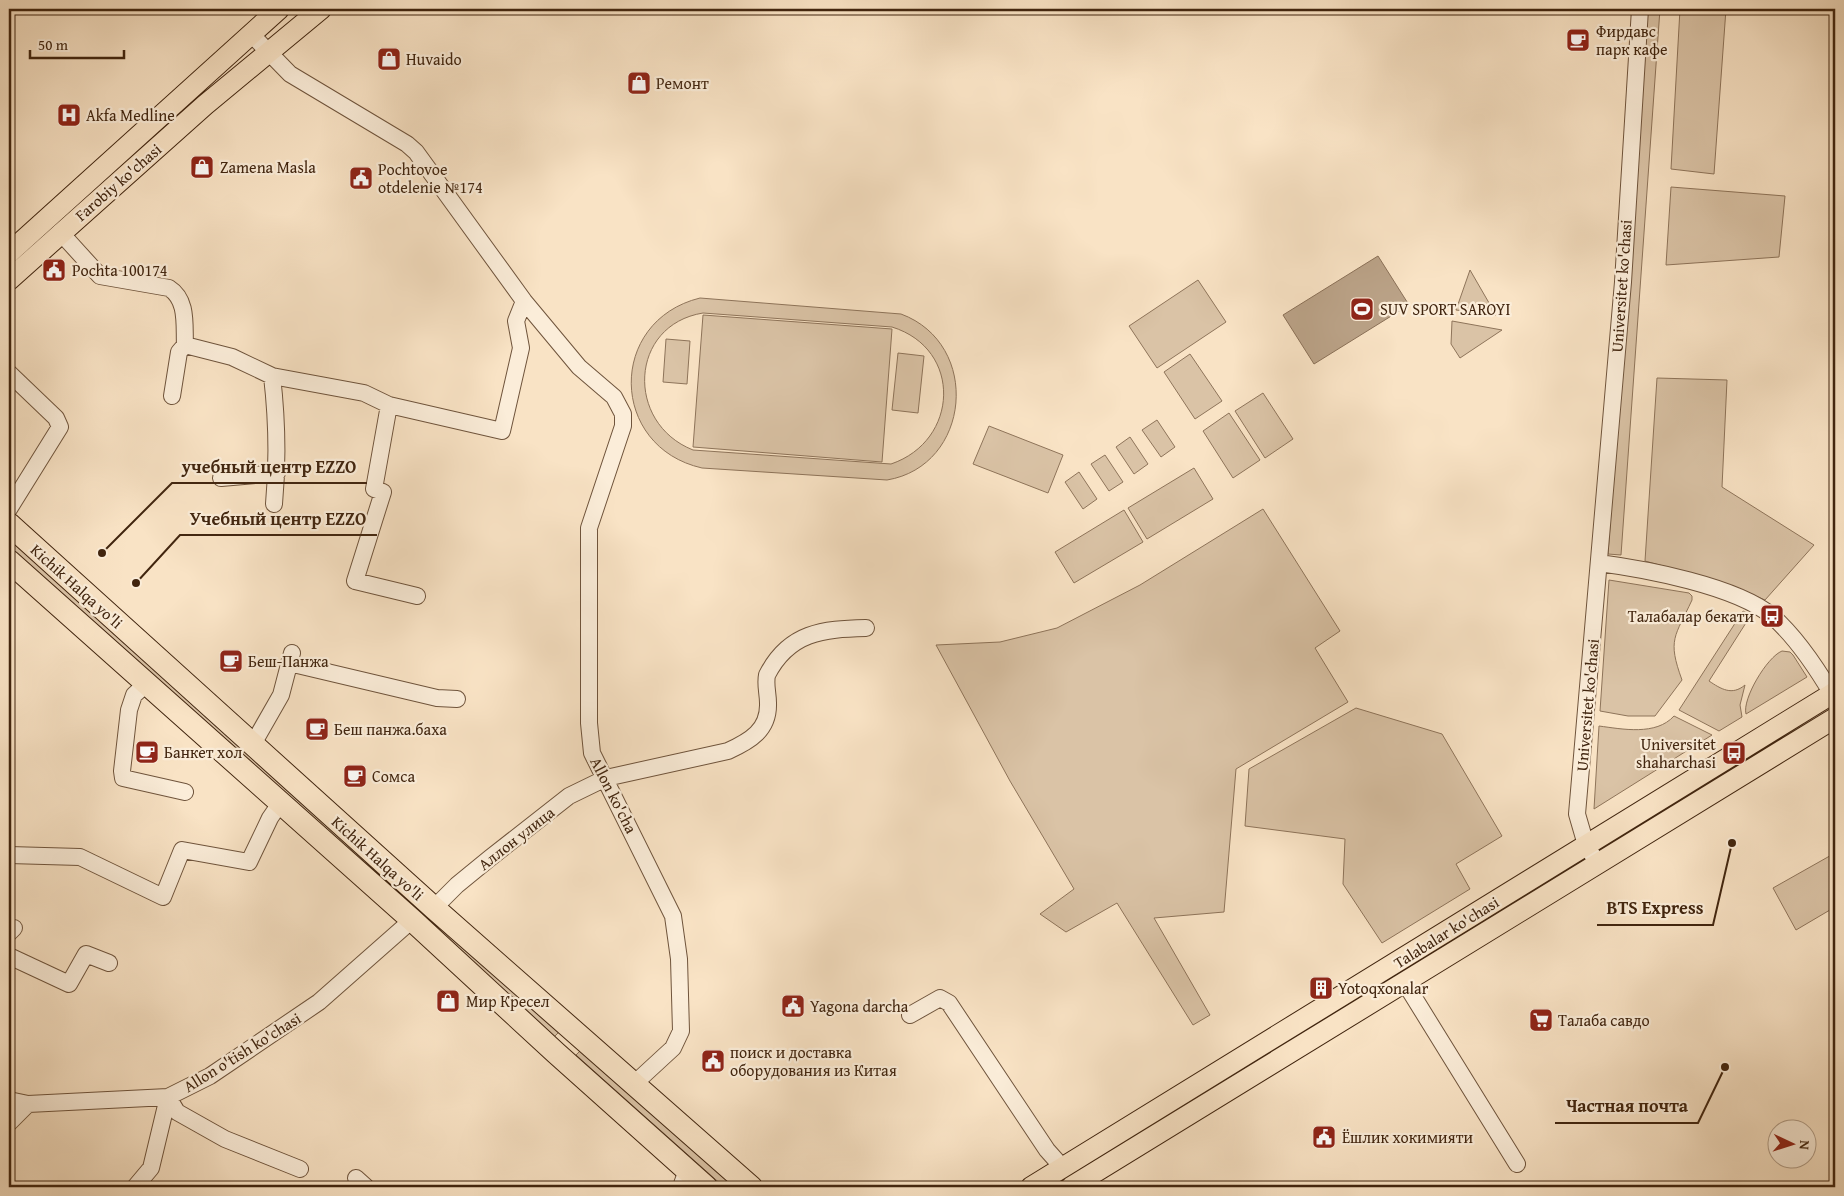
<svg xmlns="http://www.w3.org/2000/svg" width="1844" height="1196" font-family="'Gentium Book Plus',serif">
  <style>
    .green { fill: #dac3a6; stroke: #8e745a; fill-rule: evenodd }
    .water { fill: #baa287; stroke: #8a7057 }
    .lines { fill: none; stroke-linecap: round; stroke-linejoin: round }
    .minor-casing { stroke: #6f543c; stroke-width: 18 }
    .major-casing { stroke: #41250f; stroke-width: 22 }
    .highway-casing { stroke: #41250f; stroke-width: 24 }
    .minor { stroke: #fbedd9; stroke-width: 16 }
    .major { stroke: #f9e3c5; stroke-width: 20 }
    .highway { stroke: #f9e3c5; stroke-width: 22 }
    .labels { text-anchor: middle; dominant-baseline: central; stroke-width: 4.5; stroke-linejoin: round; paint-order: stroke }
    .poi-label { font-size: 16px; fill: #41250f; stroke: #fbedd9; text-anchor: start }
    .street-label { font-size: 16px; fill: #41250f; stroke: #fbedd9 }
    .leader { fill: none; stroke: #41250f; stroke-width: 2 }
    .callout-dot { fill: #41250f; stroke: #fbedd9; stroke-width: 2 }
    .callout-label { font-size: 18px; text-anchor: middle; font-weight: bold; fill: #41250f; stroke: #fbedd9; stroke-width: 4.5; stroke-linejoin: round; paint-order: stroke }
  </style>
  <rect width="100%" height="100%" fill="#f9e3c5"/>
  <filter id="stains"><feTurbulence type="fractalNoise" baseFrequency=".004" numOctaves="4"/><feColorMatrix values="0 0 0 0 .2 0 0 0 0 .09 0 0 0 0 .02 0 0 0 .5 -.17"/></filter>
  <radialGradient id="worn" r=".72"><stop offset=".6" stop-color="#630" stop-opacity="0"/><stop offset="1" stop-color="#630" stop-opacity=".3"/></radialGradient>
  <path class="green" d="M1647,9H1660L1621,555L1608,554Z
    M1680,9H1726L1714,174L1671,169Z
    M1671,187L1785,196L1779,257L1666,265Z
    M1470,270L1496,315L1456,310Z
    M1198,280L1226,322L1157,368L1129,326Z
    M700,298L901,314C982,344 971,466 887,480L702,468C609,447 607,321 700,298ZM703,313L892,327C963,349 959,441 891,464L693,450C625,423 629,325 703,313Z
    M703,315L892,329L882,462L693,447Z
    M1452,321L1502,330L1460,358L1451,344Z
    M666,339L690,341L687,384L663,382Z
    M898,353L924,356L918,413L892,410Z
    M1190,354L1222,401L1195,419L1164,372Z
    M1657,378L1727,380L1722,487L1814,545L1765,600L1724,583L1645,561Z
    M1263,393L1293,439L1265,458L1235,411Z
    M1229,413L1260,460L1233,478L1203,431Z
    M1157,420L1175,447L1161,457L1142,430Z
    M989,426L1063,455L1048,493L973,464Z
    M1130,437L1148,464L1134,474L1116,447Z
    M1105,455L1123,482L1109,491L1091,464Z
    M1194,468L1213,499L1147,539L1128,508Z
    M1079,472L1097,499L1083,509L1065,482Z
    M1263,509L1340,631L1315,648L1348,702L1236,769L1224,912L1154,918L1210,1015L1193,1025L1117,903L1066,932L1040,914L1074,889L1010,781L936,645L1000,642L1057,628L1140,585Z
    M1124,510L1143,542L1074,583L1055,552Z
    M9,538L559,1032L553,1038L9,550Z
    M1609,580L1689,593L1692,596V600C1675,637 1667,639 1682,680L1655,716H1628L1600,711Z
    M1743,611L1751,615L1709,681C1721,689 1732,696 1745,685L1740,705L1742,717L1719,731L1679,710Z
    M1782,651L1790,652L1793,655L1807,677L1746,714C1742,699 1767,657 1782,651Z
    M1356,708L1442,734L1502,836L1456,864L1470,889L1382,943L1343,884L1345,839L1245,826L1249,769Z
    M1674,716L1712,735L1594,809L1599,726C1622,729 1656,736 1674,716Z
    M1835,853V907L1796,930L1773,888Z
    M582,1049L737,1187H724L576,1055Z"/>
  <path class="water" d="M1378,256L1409,305L1314,364L1283,315Z"/>
  <g class="lines">
    <g class="minor-casing">
      <path id="minor" d="M251,34L290,74L407,144L416,152L524,301L579,367L614,397L623,414V426L589,528V723L592,753L673,916L679,959L681,1031L673,1048L635,1083
        M60,232L100,276L169,288C188,300 184,325 185,345L179,352L172,396
        M185,345L232,357L272,376L364,393L389,405L502,431L521,348L516,321L524,301
        M9,373L56,418L60,427L9,509
        M272,376C277,419 278,461 274,504
        M389,405L374,489L383,492L355,581L417,596
        M221,478L277,473
        M1599,563C1645,569 1736,586 1772,616C1796,637 1816,667 1832,694
        M289,663L437,698L457,699
        M146,684L134,695L129,710L122,771L123,778L185,792
        M253,744L281,695L292,653
        M9,855L80,857L163,897L182,850L249,862L270,818L281,802
        M1593,856L1586,845L1577,814L1623,282L1640,9
        M434,908L457,885L490,858L569,796L606,778L728,751C750,741 769,730 768,703C768,693 765,685 767,675C789,632 823,629 866,628
        M9,933L14,928
        M9,956L69,984L86,954L109,963
        M1405,983L1517,1164
        M910,1015L940,998L949,1003L1047,1150L1063,1168
        M168,1097L177,1112L225,1139L300,1169
        M9,1100L28,1104L168,1097L210,1076L319,1002L412,920
        M9,1123L28,1104
        M356,1178L366,1187
        M135,1187L151,1168L168,1097
        M681,1187L687,1170"/>
    </g>
    <g class="major-casing">
      <path id="major" d="M9,253L279,9
        M9,280L205,105L321,9
        M1031,1187L1835,692
        M1071,1187L1835,718"/>
    </g>
    <g class="highway-casing">
      <path id="highway" d="M9,524L434,908L751,1187
        M9,561L412,920L556,1053L706,1187"/>
    </g>
    <use href="#minor" class="minor"/>
    <use href="#major" class="major"/>
    <use href="#highway" class="highway"/>
  </g>
  <defs>
    <g id="cafe-square" transform="scale(1.25)"><rect x="-9" y="-9" width="18" height="18" rx="4" fill="#8f2418" stroke="#fbedd9"/><path d="M-5.5-4.5H6V0H3Q3 3.5 0 3.5H-2.5Q-5.5 3.5-5.5 0ZM3-3.2v2h1.7v-2ZM-6 4.5H4V6H-6Z" fill="#fff"/></g>
    <g id="shop-square" transform="scale(1.25)"><rect x="-9" y="-9" width="18" height="18" rx="4" fill="#8f2418" stroke="#fbedd9"/><path d="M-5-2.5h2.3a2.7 3.5 0 0 1 5.4 0H5L5.5 6h-11ZM-1.5-2.5h3a1.5 2.3 0 0 0-3 0Z" fill="#fff"/></g>
    <g id="hospital-square" transform="scale(1.25)"><rect x="-9" y="-9" width="18" height="18" rx="4" fill="#8f2418" stroke="#fbedd9"/><path d="M-5-5h3v3.5h4V-5h3V5h-3V1.5h-4V5h-3Z" fill="#fff"/></g>
    <g id="civic-square" transform="scale(1.25)"><rect x="-9" y="-9" width="18" height="18" rx="4" fill="#8f2418" stroke="#fbedd9"/><path d="M-.6-6.5H3V-4.5H.6V-3L4-1V1h2V6H-6V1h2V-1L-.6-3ZM-1.2 2.5V6h2.4V2.5Z" fill="#fff"/></g>
    <g id="stadium-square" transform="scale(1.25)"><rect x="-9" y="-9" width="18" height="18" rx="4" fill="#8f2418" stroke="#fbedd9"/><path d="M0-5a6.5 5 0 1 0 0 10a6.5 5 0 1 0 0-10ZM-3.5-1.8h7v3.6h-7Z" fill="#fff"/></g>
    <g id="bus-square" transform="scale(1.25)"><rect x="-9" y="-9" width="18" height="18" rx="4" fill="#8f2418" stroke="#fbedd9"/><path d="M-5-6H5V4H4V6H2V4H-2V6H-4V4H-5ZM-3.5-4V0h7V-4ZM-3.5 1.2v1.5H-2V1.2ZM2 1.2v1.5H3.5V1.2Z" fill="#fff"/></g>
    <g id="building-square" transform="scale(1.25)"><rect x="-9" y="-9" width="18" height="18" rx="4" fill="#8f2418" stroke="#fbedd9"/><path d="M-4-6H4V6H1V3H-1V6H-4ZM-2.5-4.3h1.7v1.8h-1.7ZM.8-4.3h1.7v1.8H.8ZM-2.5-1h1.7V.8h-1.7ZM.8-1h1.7V.8H.8Z" fill="#fff"/></g>
    <g id="supermarket-square" transform="scale(1.25)"><rect x="-9" y="-9" width="18" height="18" rx="4" fill="#8f2418" stroke="#fbedd9"/><path d="M-6-5.5h2.5l.6 2H6L4.5 2H-2.5L-4.4-4H-6ZM-1.5 3.2a1.3 1.3 0 1 0 .1 0ZM3 3.2a1.3 1.3 0 1 0 .1 0Z" fill="#fff"/></g>
  </defs>
  <g fill-rule="evenodd">
    <use href="#cafe-square" x="1578" y="40"/>
    <use href="#shop-square" x="389" y="59"/>
    <use href="#shop-square" x="639" y="83"/>
    <use href="#hospital-square" x="69" y="115"/>
    <use href="#shop-square" x="202" y="167"/>
    <use href="#civic-square" x="361" y="178"/>
    <use href="#civic-square" x="54" y="270"/>
    <use href="#stadium-square" x="1362" y="309"/>
    <use href="#bus-square" x="1772" y="616"/>
    <use href="#cafe-square" x="231" y="661"/>
    <use href="#cafe-square" x="317" y="729"/>
    <use href="#cafe-square" x="147" y="752"/>
    <use href="#bus-square" x="1734" y="753"/>
    <use href="#cafe-square" x="355" y="776"/>
    <use href="#building-square" x="1321" y="988"/>
    <use href="#shop-square" x="448" y="1001"/>
    <use href="#civic-square" x="793" y="1006"/>
    <use href="#supermarket-square" x="1541" y="1020"/>
    <use href="#civic-square" x="713" y="1061"/>
    <use href="#civic-square" x="1324" y="1137"/>
  </g>
  <g class="labels">
    <g class="poi-label">
      <text x="1596" y="31">Фирдавс<tspan x="1596" dy="18">парк кафе</tspan></text>
      <text x="406" y="59">Huvaido</text>
      <text x="656" y="83">Ремонт</text>
      <text x="86" y="115">Akfa Medline</text>
      <text x="220" y="167">Zamena Masla</text>
      <text x="378" y="169">Pochtovoe<tspan x="378" dy="18">otdelenie №174</tspan></text>
      <text x="72" y="270">Pochta 100174</text>
      <text x="1380" y="309">SUV SPORT SAROYI</text>
      <text x="1754" y="616" text-anchor="end">Талабалар бекати</text>
      <text x="248" y="661">Беш-Панжа</text>
      <text x="334" y="729">Беш панжа.баха</text>
      <text x="1716" y="744" text-anchor="end">Universitet<tspan x="1716" dy="18">shaharchasi</tspan></text>
      <text x="164" y="752">Банкет хол</text>
      <text x="372" y="776">Сомса</text>
      <text x="1338" y="988">Yotoqxonalar</text>
      <text x="466" y="1001">Мир Кресел</text>
      <text x="810" y="1006">Yagona darcha</text>
      <text x="1558" y="1020">Талаба савдо</text>
      <text x="730" y="1052">поиск и доставка<tspan x="730" dy="18">оборудования из Китая</tspan></text>
      <text x="1342" y="1137">Ёшлик хокимияти</text>
    </g>
    <g class="street-label">
      <text transform="translate(118 182) rotate(-41)">Farobiy ko'chasi</text>
      <text transform="translate(1621 286) rotate(-86)">Universitet ko'chasi</text>
      <text transform="translate(77 586) rotate(42)">Kichik Halqa yo'li</text>
      <text transform="translate(1587 705) rotate(-85)">Universitet ko'chasi</text>
      <text transform="translate(614 795) rotate(63)">Allon ko'cha</text>
      <text transform="translate(516 838) rotate(-38)">Аллон улица</text>
      <text transform="translate(378 858) rotate(42)">Kichik Halqa yo'li</text>
      <text transform="translate(1446 932) rotate(-32)">Talabalar ko'chasi</text>
      <text transform="translate(242 1052) rotate(-32)">Allon o'tish ko'chasi</text>
    </g>
  </g>
  <path class="leader" d="M102 553L172 483H367M136 583L180 535H377M1732 843L1713 925H1597M1725 1067L1698 1123H1555"/>
  <g class="callout-dot">
    <circle cx="102" cy="553" r="5"/>
    <circle cx="136" cy="583" r="5"/>
    <circle cx="1732" cy="843" r="5"/>
    <circle cx="1725" cy="1067" r="5"/>
  </g>
  <g class="callout-label">
    <text x="269" y="473">учебный центр ЕZZO</text>
    <text x="278" y="525">Учебный центр EZZO</text>
    <text x="1655" y="914">BTS Express</text>
    <text x="1627" y="1112">Частная почта</text>
  </g>
  <rect width="1844" height="1196" fill="none" stroke="#f9e3c5" stroke-width="30"/>
  <rect x="10" y="10" width="1824" height="1176" fill="none" stroke="#41250f" stroke-width="2.5"/>
  <rect x="15" y="15" width="1814" height="1166" fill="none" stroke="#41250f"/>
  <g transform="translate(1792 1144) rotate(94)"><circle r="24" fill="#fbedd9" stroke="#b19d88"/>
  <path d="M0-4L9 19L0 12L-9 19Z" fill="#8f2418"/>
  <text y="-8" font-size="14" font-weight="bold" text-anchor="middle" fill="#41250f">N</text>
  </g>
  <path d="M30 50v8h94v-8" fill="none" stroke="#41250f" stroke-width="2.5"/>
  <text x="38" y="50" font-size="15" fill="#41250f" stroke="#fbedd9" stroke-width="4" paint-order="stroke">50 m</text>
  <rect width="100%" height="100%" filter="url(#stains)"/>
  <rect width="100%" height="100%" fill="url(#worn)"/>
</svg>
